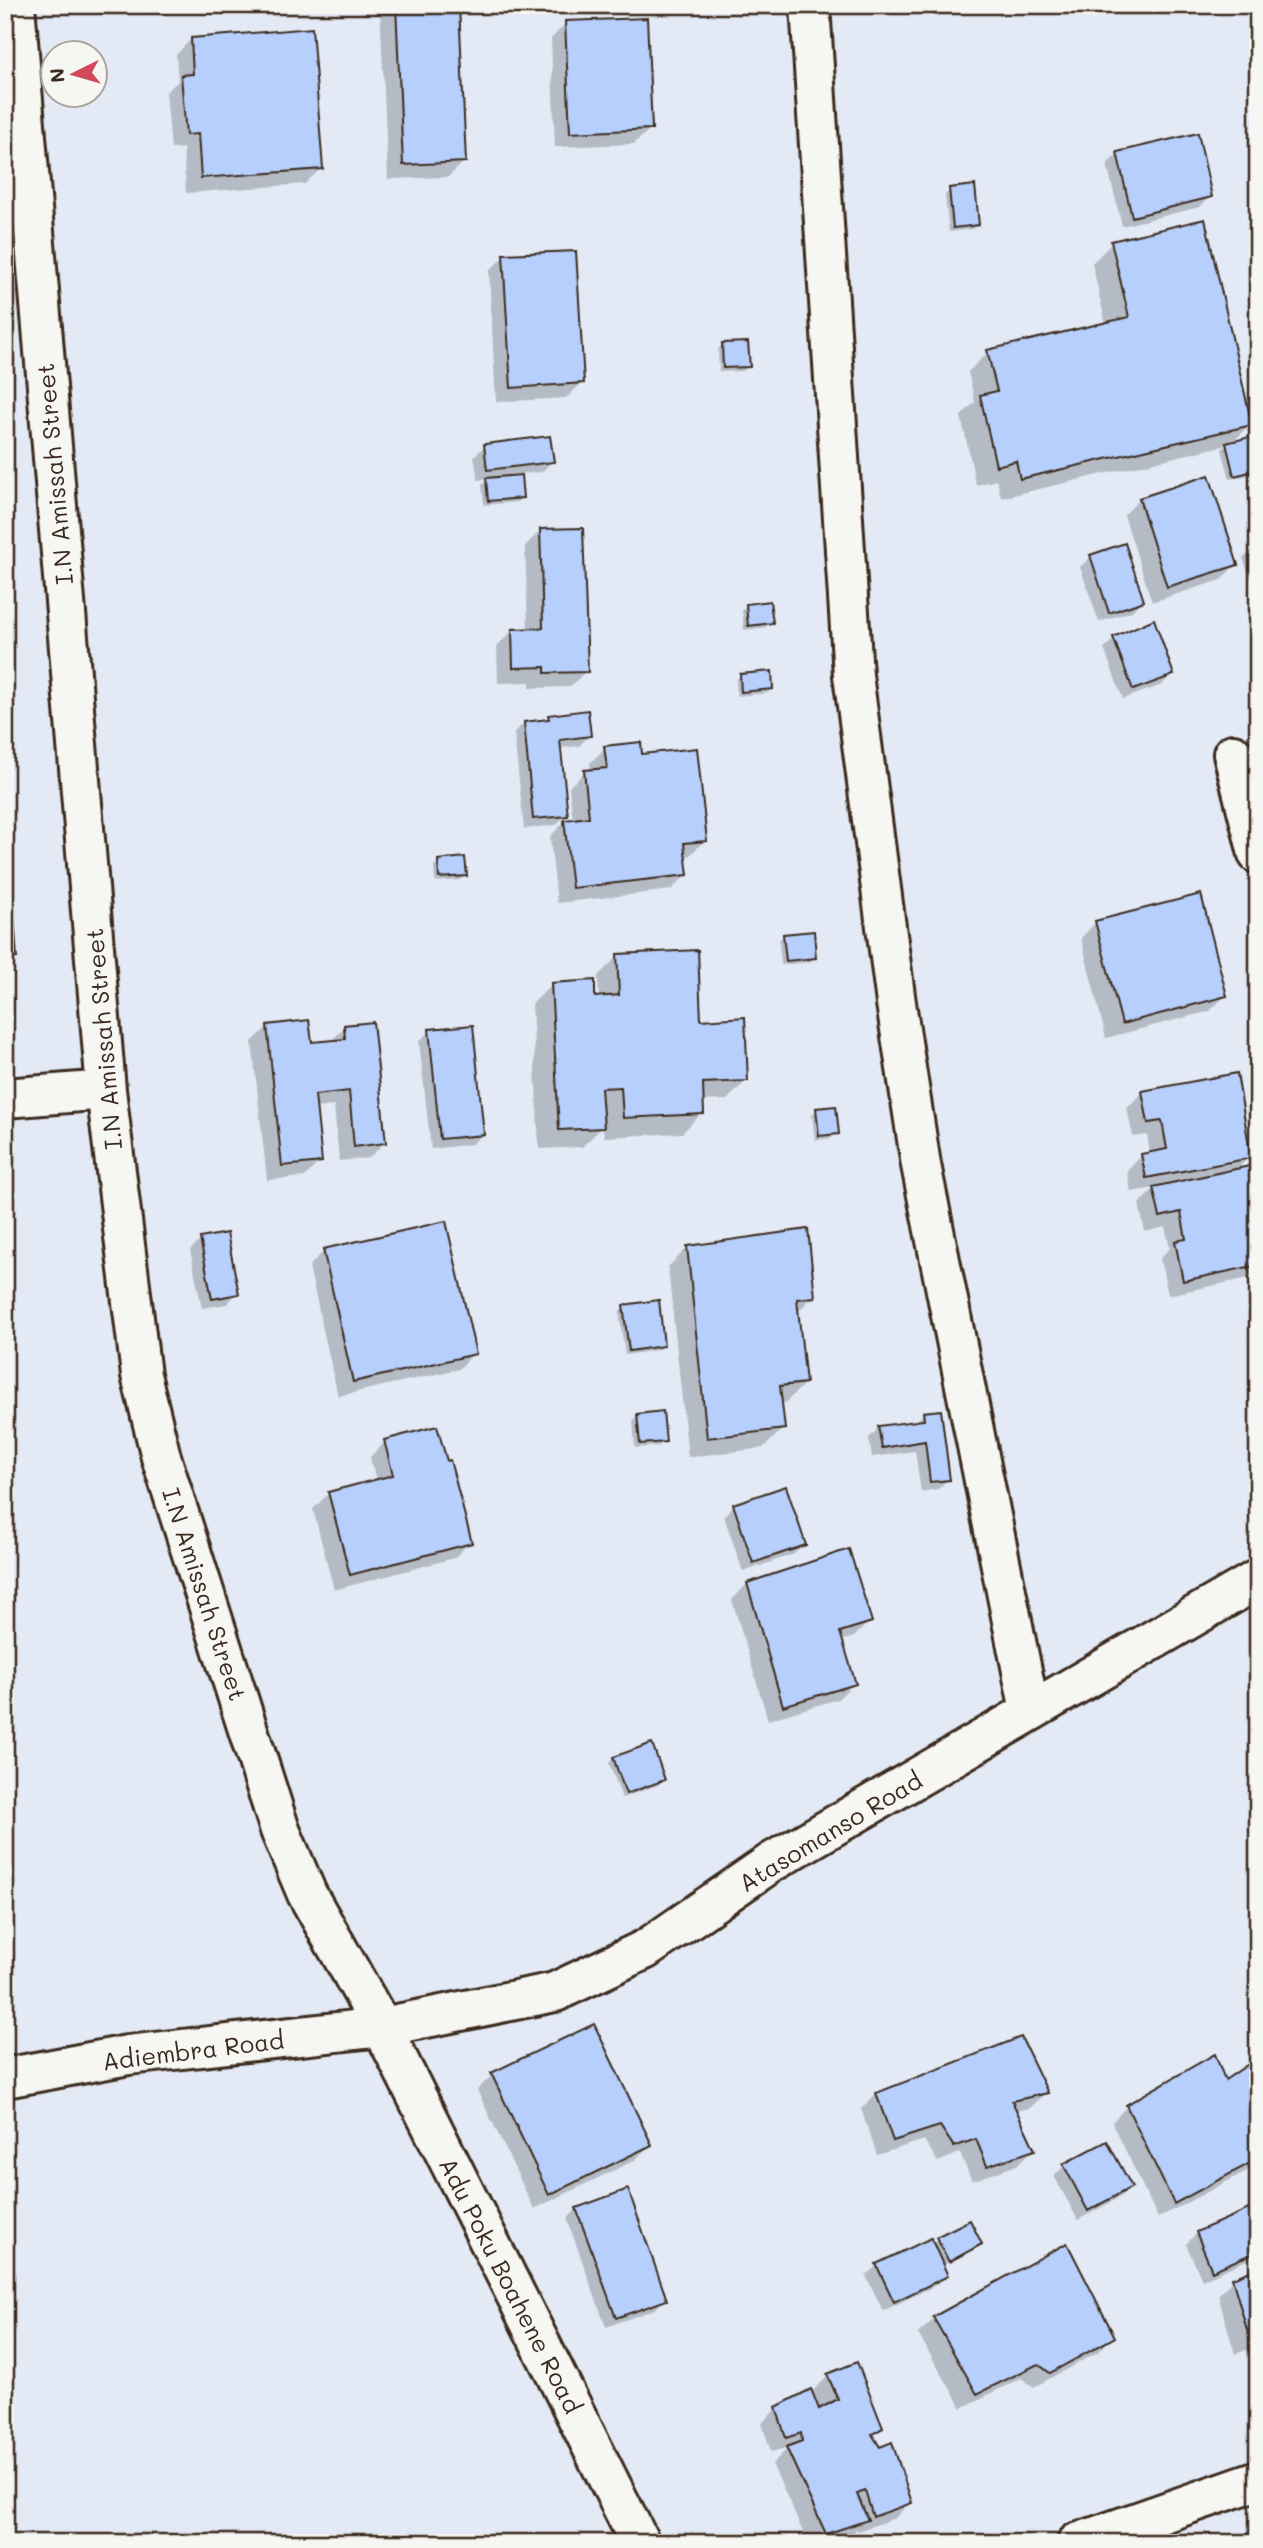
<svg xmlns="http://www.w3.org/2000/svg" width="1263" height="2548" font-family="Mali,sans-serif">
  <style>
    .shadow { fill: #0003 }
    .building { fill: #b6cffd; stroke: #3b2a1e; stroke-width: 2 }
    .lines { fill: none; stroke-linecap: round; stroke-linejoin: round }
    .street-casing { stroke: #3b2a1e; stroke-width: 44 }
    .secondary-casing { stroke: #3b2a1e; stroke-width: 44 }
    .street { stroke: #f6f6f2; stroke-width: 38 }
    .secondary { stroke: #f6f6f2; stroke-width: 38 }
    .labels { text-anchor: middle; dominant-baseline: central; stroke-width: 5; stroke-linejoin: round; paint-order: stroke }
    .street-label { font-size: 24px; fill: #3b2a1e; stroke: #f6f6f2 }
  </style>
  <rect width="100%" height="100%" fill="#e3eaf5"/>
  <filter id="ink" filterUnits="userSpaceOnUse"><feTurbulence type="fractalNoise" baseFrequency=".0143" numOctaves="2"/><feDisplacementMap in="SourceGraphic" scale="14" xChannelSelector="R" yChannelSelector="G"/><feConvolveMatrix kernelMatrix="1 2 1 2 8 2 1 2 1" color-interpolation-filters="sRGB"/></filter>
  <g filter="url(#ink)">
    <path class="shadow" d="M380,5H457L464,162L448,177L388,179Z
      M566,23L650,129L634,144L555,147L551,39Z
      M191,39L321,168L305,184L186,193L183,148L171,149L166,92L178,81L176,55Z
      M1118,154L1210,197L1200,207L1122,226L1107,164Z
      M950,190L977,224L972,229L949,232L945,195Z
      M1112,243L1250,424L1231,444L1258,437V473L1230,479L1222,449L1227,445L1001,498L997,480L976,485L961,416L975,402L968,372L988,352L1106,325L1092,263Z
      M504,256L582,383L566,398L496,402L489,271Z
      M723,345L748,366L743,371L719,372L718,349Z
      M485,446L552,461L542,472L520,474L522,497L517,502L484,505L482,485L489,478L478,480L474,456Z
      M1140,499L1236,564L1221,580L1152,602L1124,515Z
      M540,531L586,671L570,687L530,688V682L498,683L497,646L512,631L528,630L525,546Z
      M1124,546L1142,600L1132,611L1099,622L1080,567L1091,557Z
      M1258,546V597L1243,558Z
      M747,605L771,622L766,627L744,630L742,610Z
      M1114,639L1172,674L1162,685L1123,699L1104,649Z
      M741,675L772,689L767,693L737,696L736,680Z
      M549,717L589,736L579,746L559,748L566,815L556,825L524,829L514,733L524,723L545,721Z
      M605,748L640,756L705,840L689,856H684L686,875L671,890L557,903L550,837L565,821H573L569,787L585,772L591,771L590,763Z
      M439,861L465,875L460,880L435,882L434,866Z
      M5,919L16,958L11,963H5Z
      M1096,922L1225,996L1210,1011L1106,1038L1081,938Z
      M784,936L814,957L810,962L781,965L779,940Z
      M618,956L699,1022L747,1080L727,1100L702,1101V1113L682,1133L604,1137L603,1126L582,1147L539,1149L532,1004L552,984L599,998L598,976Z
      M267,1027L310,1044L330,1042L345,1027L384,1143L369,1158L339,1161L334,1106L314,1108L320,1161L305,1177L267,1180L252,1042Z
      M430,1031L483,1134L472,1144L431,1149L419,1041Z
      M1142,1093L1249,1157L1235,1171L1258,1232V1269L1249,1278L1168,1295L1160,1258L1170,1248L1165,1227L1145,1232L1139,1204L1155,1188L1131,1192L1127,1171L1142,1155L1150,1154L1147,1135L1133,1137L1127,1108Z
      M817,1110L837,1133L832,1138L815,1140L812,1115Z
      M201,1240L237,1293L227,1304L202,1308L190,1250Z
      M688,1247L813,1296L797,1313L805,1383L785,1403H780L783,1429L763,1448L688,1457L668,1267Z
      M324,1251L474,1353L459,1369L338,1396L309,1266Z
      M624,1307L662,1346L657,1350L625,1355L619,1312Z
      M924,1414L948,1479L938,1489L921,1492L915,1451L872,1457L869,1438L879,1428L914,1423Z
      M638,1415L664,1441L659,1446L635,1448L633,1420Z
      M385,1442L470,1542L454,1558L334,1590L313,1509L328,1494L376,1481L370,1457Z
      M734,1505L804,1544L794,1554L743,1572L724,1516Z
      M747,1584L870,1621L854,1637L841,1641L854,1683L838,1699L768,1720L732,1600Z
      M614,1758L663,1780L658,1785L622,1798L609,1763Z
      M492,2075L650,2145L635,2160L534,2209L477,2090Z
      M1224,2083H1258V2165L1158,2218L1112,2122L1127,2106Z
      M1045,2093L1030,2108L1015,2111L1032,2150L1017,2165L972,2181L960,2153L938,2162L924,2140L877,2155L861,2109L876,2094Z
      M1106,2143L1130,2187L1120,2197L1078,2220L1054,2176L1064,2166Z
      M1258,2207V2255L1202,2280L1186,2244L1197,2233Z
      M577,2209L665,2299L655,2309L606,2327L567,2219Z
      M969,2222L980,2244L942,2266L946,2275L936,2285L883,2311L866,2276L877,2265L932,2244L937,2239Z
      M1066,2246L1113,2337L1098,2352L1034,2387L1021,2378L962,2408L918,2334L934,2319Z
      M1258,2270V2346L1235,2354L1218,2295L1233,2280Z
      M856,2364L881,2428L872,2437L910,2502L895,2518L858,2531L857,2529L851,2535L828,2543H808L772,2464L789,2447L771,2452L762,2423L777,2408L811,2393L828,2376Z"/>
    <path class="building" d="M396,5H459L466,162L403,165Z
      M647,18L652,129L570,133L565,21Z
      M312,28L323,169L201,178L198,134L186,135L181,75L193,74L191,38Z
      M1198,133L1212,197L1132,217L1117,152Z
      M975,185L979,225L953,228L949,188Z
      M1205,219L1252,425L1020,479L1016,461L996,466L980,395L997,391L987,350L1129,317L1111,241Z
      M576,251L584,383L511,388L503,254Z
      M748,342L750,367L723,368L722,343Z
      M1258,435V470L1234,476L1226,443Z
      M550,436L554,462L487,470L484,444Z
      M521,475L523,498L488,501L486,478Z
      M1209,475L1238,565L1167,587L1139,498Z
      M583,528L588,672L545,673V667L513,668L512,629L543,628L540,529Z
      M1125,543L1144,601L1109,613L1090,555Z
      M770,601L773,623L748,626L746,604Z
      M1154,619L1174,675L1133,690L1113,637Z
      M772,671L773,689L741,692L740,674Z
      M588,710L591,736L560,740L568,816L533,819L524,722L549,719L548,715Z
      M641,742L642,754L697,748L707,841L684,843L688,875L572,888L564,820L589,817L584,770L607,768L604,746Z
      M465,857L467,876L439,878L438,860Z
      M1201,894L1227,996L1122,1024L1095,921Z
      M5,917H14L17,958L5,959Z
      M814,931L816,958L786,961L783,934Z
      M698,950L701,1020L745,1017L748,1081L703,1083L704,1114L623,1118L621,1087L601,1088L604,1128L559,1130L551,983L595,980V997L619,995L617,954Z
      M309,1020L312,1042L345,1039L344,1025L373,1022L386,1143L354,1147L349,1091L315,1095L322,1162L282,1166L267,1025Z
      M473,1025L484,1135L440,1139L429,1029Z
      M1237,1073L1251,1158L1146,1178L1141,1154L1167,1149L1162,1121L1148,1123L1142,1091Z
      M836,1106L839,1134L819,1136L816,1108Z
      M1254,1165L1258,1183V1265L1183,1281L1175,1241L1186,1239L1181,1212L1160,1217L1153,1187Z
      M446,1221L476,1354L353,1382L323,1249Z
      M808,1229L815,1297L797,1299L806,1383L780,1386L785,1429L707,1438L687,1246Z
      M227,1233L239,1294L212,1299L200,1238Z
      M659,1300L664,1346L629,1351L623,1305Z
      M941,1410L950,1480L930,1482L925,1441L882,1448L878,1426L924,1420L923,1412Z
      M663,1411L666,1442L640,1444L637,1414Z
      M437,1426L447,1461L450,1460L472,1543L350,1575L328,1492L393,1475L384,1440Z
      M786,1486L806,1545L753,1563L733,1504Z
      M849,1549L872,1622L840,1632L856,1684L783,1706L747,1583Z
      M652,1743L665,1780L626,1794L613,1757Z
      M594,2024L652,2145L549,2195L491,2073Z
      M1021,2037L1048,2093L1012,2101L1035,2150L987,2166L976,2139L954,2147L940,2126L893,2141L876,2093Z
      M1215,2054L1225,2080L1250,2063L1258,2079V2159L1174,2204L1126,2105Z
      M1107,2141L1132,2187L1088,2211L1063,2164Z
      M628,2189L667,2300L616,2318L576,2208Z
      M1258,2205V2251L1212,2271L1196,2232Z
      M970,2220L982,2244L949,2262L936,2237Z
      M931,2238L948,2276L894,2302L876,2264Z
      M1067,2243L1115,2337L1050,2373L1038,2364L977,2394L933,2317Z
      M1258,2268V2337L1250,2340L1232,2278Z
      M857,2362L883,2428L872,2434L880,2447L892,2442L912,2503L873,2517L865,2491L857,2494L868,2520L826,2534L786,2447L802,2441L801,2433L786,2438L776,2407L811,2389L819,2409L838,2399L827,2374Z"/>
    <g class="lines">
      <g class="street-casing">
        <path id="street" d="M15,5L106,1090L141,1375L161,1457L280,1830L307,1894L382,2027
          M810,5L853,675L896,1003L921,1165L1030,1711
          M1233,754L1258,854
          M5,1098L106,1090
          M1077,2543L1258,2480"/>
      </g>
      <g class="secondary-casing">
        <path id="secondary" d="M382,2027L640,2543
          M5,2078L128,2055L382,2027L555,1992L646,1949L772,1862L1258,1579"/>
      </g>
      <use href="#street" class="street"/>
      <use href="#secondary" class="secondary"/>
    </g>
  </g>
  <g class="labels">
    <g class="street-label">
      <text transform="translate(54 474) rotate(-95)">I.N Amissah Street</text>
      <text transform="translate(103 1039) rotate(-95)">I.N Amissah Street</text>
      <text transform="translate(205 1594) rotate(72)">I.N Amissah Street</text>
      <text transform="translate(830 1831) rotate(-31)">Atasomanso Road</text>
      <text transform="translate(193 2050) rotate(-7)">Adiembra Road</text>
      <text transform="translate(511 2285) rotate(63)">Adu Poku Boahene Road</text>
    </g>
  </g>
  <rect width="1263" height="2548" fill="none" stroke="#f6f6f2" stroke-width="28"/>
  <rect x="14" y="14" width="1235" height="2520" fill="none" stroke="#3b2a1e" stroke-width="2.5" filter="url(#ink)"/>
  <g transform="translate(74 74) rotate(265)"><circle r="33" fill="#f6f6f2" stroke="#aba49d" stroke-width="2"/>
  <path d="M0-5L12 26L0 18L-12 26Z" fill="#d1495b"/>
  <text y="-10" font-size="19" font-weight="bold" text-anchor="middle" fill="#3b2a1e">N</text>
  </g>
</svg>
